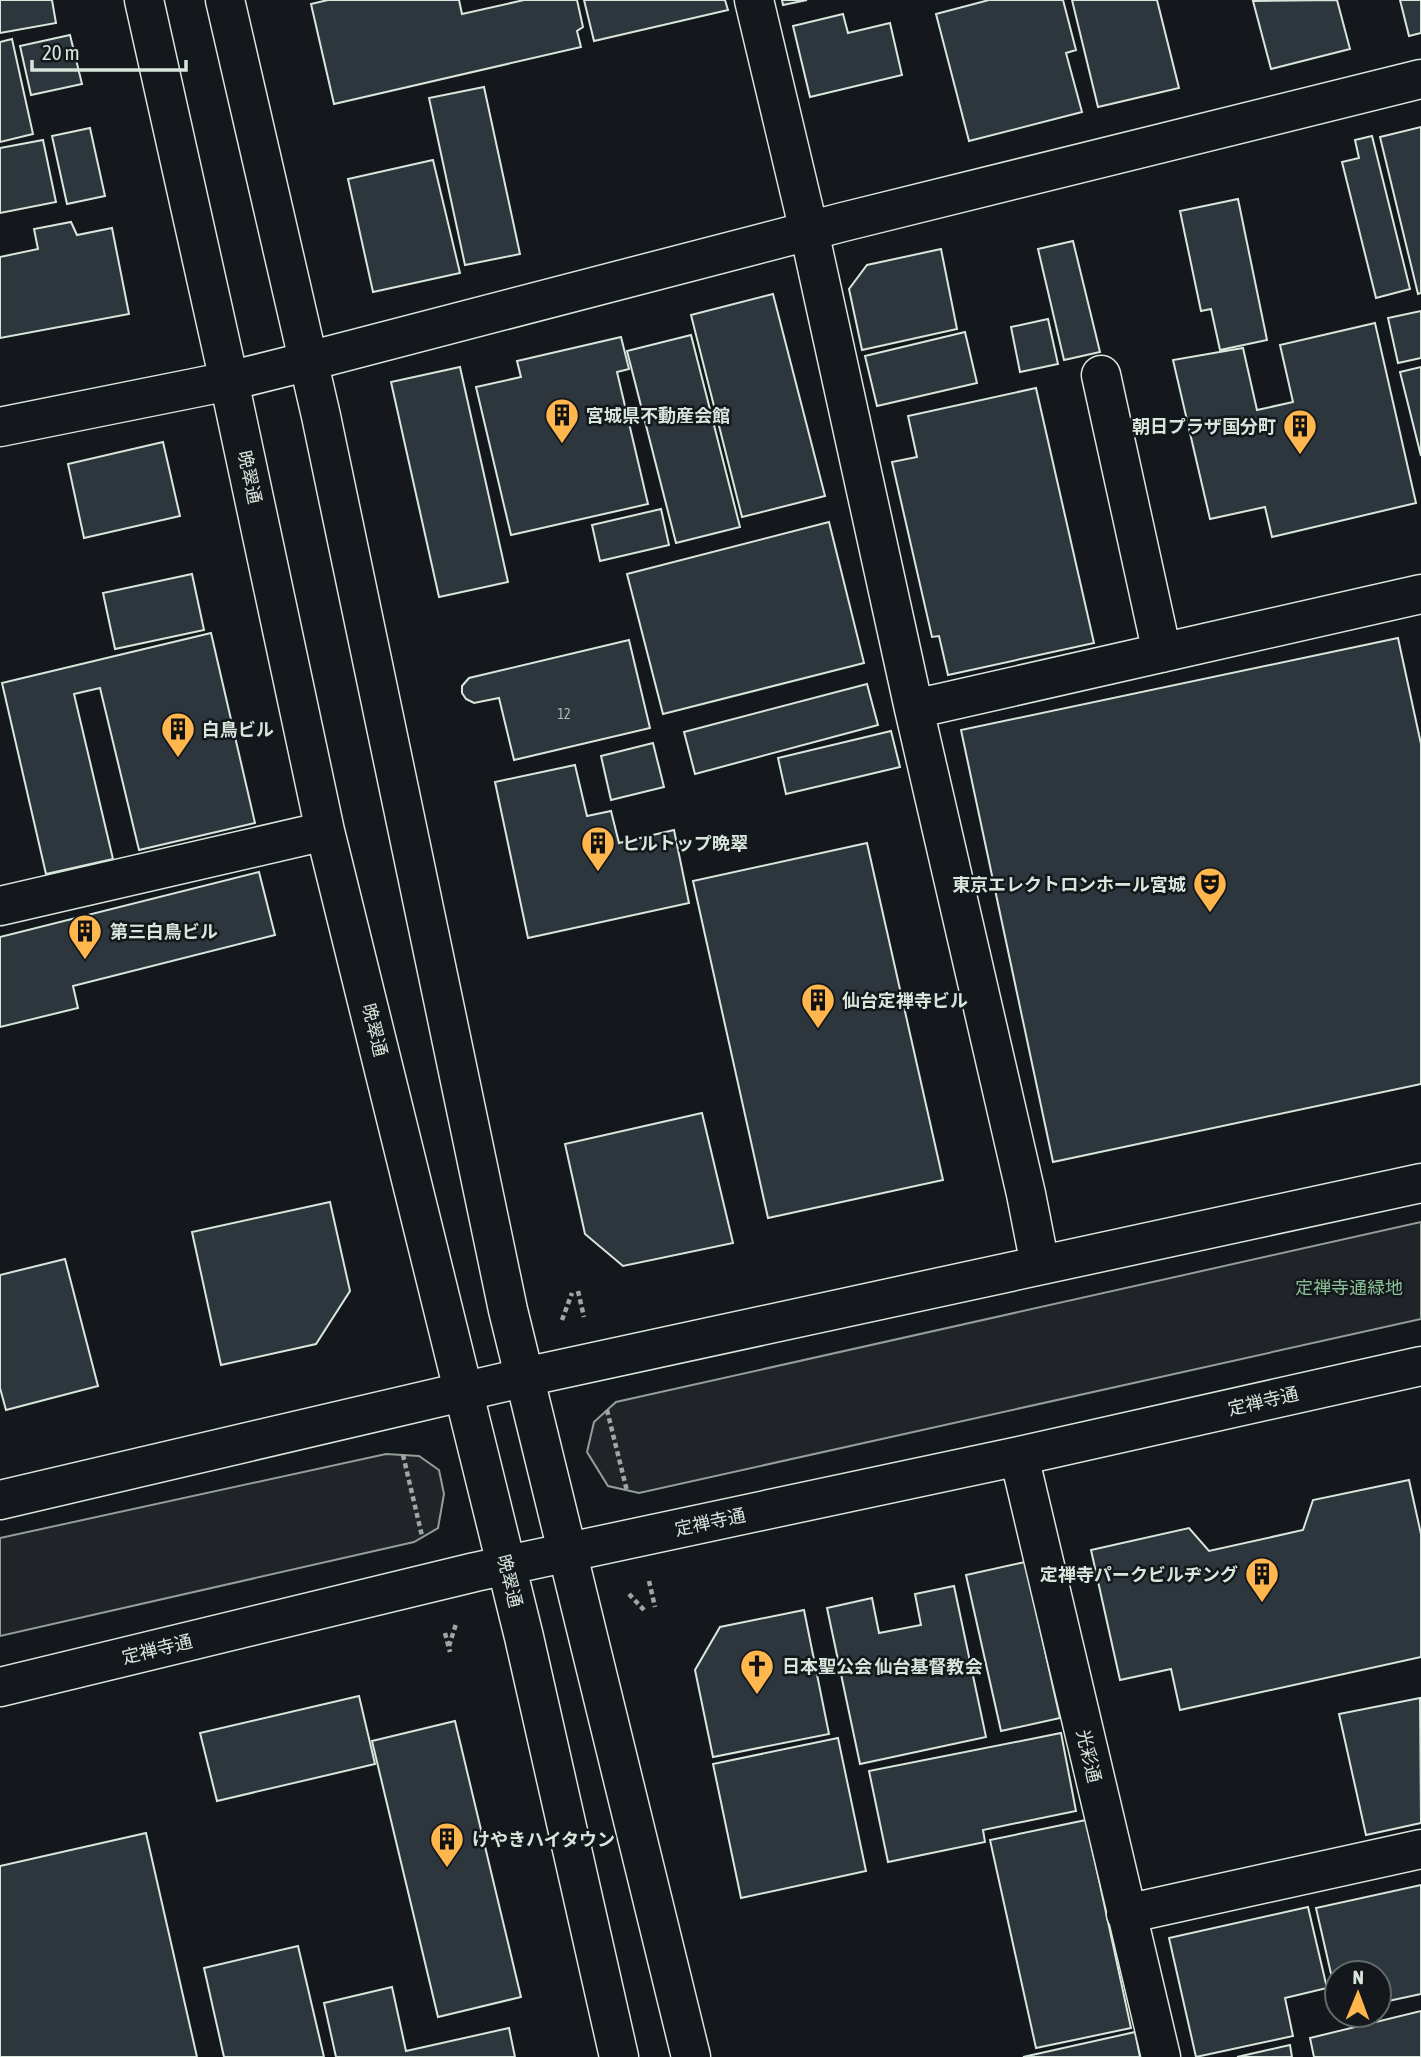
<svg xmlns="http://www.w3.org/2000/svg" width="1421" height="2057" font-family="'Asap Condensed','Noto Sans JP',sans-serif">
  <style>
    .green { fill: #202428; stroke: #939e99; stroke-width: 2 }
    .building { fill: #2c363c; stroke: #d8e6dc; stroke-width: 2 }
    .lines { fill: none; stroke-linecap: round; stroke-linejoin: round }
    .minor-casing { stroke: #d8e6dc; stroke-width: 41 }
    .path { stroke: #9da8a2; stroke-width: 4.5; stroke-dasharray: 5 3.5; stroke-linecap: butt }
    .minor { stroke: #14181c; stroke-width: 38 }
    .labels { text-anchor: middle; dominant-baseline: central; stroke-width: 5; stroke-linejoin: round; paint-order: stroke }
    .number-label { font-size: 14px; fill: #adbab4 }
    .poi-label { font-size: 18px; font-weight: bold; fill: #d8e6dc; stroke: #14181c; text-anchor: start }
    .street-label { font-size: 18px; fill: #d8e6dc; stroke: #14181c }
    .park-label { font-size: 18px; fill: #8ac095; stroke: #14181c }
  </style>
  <rect width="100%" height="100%" fill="#14181c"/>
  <path class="green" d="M1421,1222V1319L639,1493L608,1486L587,1452L594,1422L616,1402Z
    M386,1454L419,1456L439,1470L444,1494L438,1528L414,1542L0,1636V1538Z"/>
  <path class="building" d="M0,0H52L56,23L0,33Z
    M328,0H459L462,14L524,0H577L583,27L577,31L581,47L334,104L311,4Z
    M584,0H725L728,10L594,41Z
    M782,0H807L783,5Z
    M989,0H1063L1076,50L1066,53L1082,112L969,141L936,14Z
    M1072,0H1157L1179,88L1098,107Z
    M1337,0L1350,49L1271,69L1253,1Z
    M1400,0H1421V33L1409,36Z
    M843,14L848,33L890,23L902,75L810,97L793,26Z
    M70,35L82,84L31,95L20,46Z
    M12,39L33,134L0,142V42Z
    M484,87L520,254L465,265L429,98Z
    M1421,127V293L1418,294L1380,137Z
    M90,128L105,196L67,204L52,136Z
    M1372,136L1410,289L1376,298L1342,162L1359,158L1355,140Z
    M43,140L56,202L0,213V148Z
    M433,160L460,273L373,292L348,179Z
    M1238,199L1267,340L1220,350L1211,309L1201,311L1180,211Z
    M71,222L77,235L112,228L129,314L0,338V257L38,249L34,229Z
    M1073,241L1100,352L1064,360L1038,249Z
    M941,249L957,329L862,350L849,289L867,265Z
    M773,294L825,496L742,517L691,315Z
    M1421,311V358L1398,363L1388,318Z
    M1048,319L1058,364L1020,372L1011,327Z
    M1375,323L1416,503L1272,537L1265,507L1210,519L1173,360L1243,348L1257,410L1293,402L1280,345Z
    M965,332L977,383L877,406L865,356Z
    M691,335L740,527L676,543L627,351Z
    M621,337L629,369L617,372L648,504L511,535L476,387L521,377L517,361Z
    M460,367L508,582L439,597L391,382Z
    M1421,367V456L1400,372Z
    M1036,388L1094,643L948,675L939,636L932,637L892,462L917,457L908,416Z
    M163,442L180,516L84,538L68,464Z
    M661,509L669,545L600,561L592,525Z
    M829,522L864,663L663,714L627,574Z
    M192,574L204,630L115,649L103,593Z
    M211,633L255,823L139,850L100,688L74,694L113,859L46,874L2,683Z
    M1398,638L1421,744V1084L1053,1162L961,730Z
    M629,640L650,728L514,760L499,698L474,703L466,699L462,693V686L469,678Z
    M867,684L878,725L695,774L684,732Z
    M891,731L900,767L786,794L778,758Z
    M653,743L664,787L611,800L601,756Z
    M575,765L587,816L611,811L619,843L674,830L689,903L528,938L495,782Z
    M867,843L943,1180L768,1218L693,881Z
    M259,872L275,935L73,986L78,1008L0,1027V937Z
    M702,1113L733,1243L623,1266L585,1234L565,1144Z
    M330,1202L350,1291L316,1344L221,1365L192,1232Z
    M65,1259L98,1386L6,1410L0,1388V1275Z
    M1409,1480L1421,1534V1657L1180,1710L1171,1669L1120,1680L1091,1550L1189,1528L1209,1551L1303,1530L1313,1500Z
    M1025,1562L1060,1718L1001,1731L966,1575Z
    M954,1586L986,1737L860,1764L827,1608L872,1598L879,1633L921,1625L915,1594Z
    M804,1610L829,1734L713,1757L695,1670L720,1627Z
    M359,1696L375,1764L217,1801L200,1733Z
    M1420,1698L1421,1823L1366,1835L1339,1714Z
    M455,1721L521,1997L438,2017L372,1741Z
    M1061,1733L1076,1811L983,1830L985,1842L888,1862L869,1771Z
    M838,1738L866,1871L741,1898L713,1764Z
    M1086,1820L1131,2028L1036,2048L990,1840Z
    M146,1833L197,2057H0V1866Z
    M1421,1885V1994L1379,2003V1973H1337V2000L1316,1908Z
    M1308,1907L1327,1988L1285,1998L1293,2036L1196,2057L1169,1938Z
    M298,1946L324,2057H224L204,1968Z
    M392,1987L406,2051L509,2028L515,2057H336L324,2003Z
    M1421,2011V2057H1314L1310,2038Z
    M1135,2032L1140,2057H1023Z
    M1290,2045L1292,2057H1237Z"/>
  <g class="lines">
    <g class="minor-casing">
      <path id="minor" d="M144,0L229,381L325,831L524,1637L619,2057
        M225,0L321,416L508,1310L691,2057
        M754,0L809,231L914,709L1026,1194L1040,1265
        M1101,375L1162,653
        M0,427L229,381L309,361L843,222L1421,79
        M914,709L1421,594
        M0,906L325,831
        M1019,1456L1161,2057
        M0,1500L543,1373L1421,1183
        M0,1687L475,1572L1019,1456L1421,1366
        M1126,1914L1421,1849"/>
    </g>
    <path class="path" d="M578,1291L584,1317
      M562,1320L572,1293
      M607,1410L627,1491
      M403,1455L422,1536
      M649,1581L655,1607
      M629,1594L644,1610
      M445,1633L450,1652
      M449,1646L456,1624"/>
    <use href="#minor" class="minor"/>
  </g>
  <defs>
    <g id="building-pin" transform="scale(1.75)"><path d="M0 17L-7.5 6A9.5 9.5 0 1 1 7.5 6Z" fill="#ffb74d" stroke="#14181c"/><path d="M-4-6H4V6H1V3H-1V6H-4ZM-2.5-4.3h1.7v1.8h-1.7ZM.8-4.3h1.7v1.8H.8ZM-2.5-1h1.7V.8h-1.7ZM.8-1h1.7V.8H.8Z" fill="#111"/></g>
    <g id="theatre-pin" transform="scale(1.75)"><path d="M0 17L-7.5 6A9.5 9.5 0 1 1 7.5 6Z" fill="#ffb74d" stroke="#14181c"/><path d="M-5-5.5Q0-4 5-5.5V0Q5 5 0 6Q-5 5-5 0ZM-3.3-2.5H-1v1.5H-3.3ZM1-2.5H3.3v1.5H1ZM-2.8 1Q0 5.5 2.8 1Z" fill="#111"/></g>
    <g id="church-pin" transform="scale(1.75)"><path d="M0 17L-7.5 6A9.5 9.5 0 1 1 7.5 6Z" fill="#ffb74d" stroke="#14181c"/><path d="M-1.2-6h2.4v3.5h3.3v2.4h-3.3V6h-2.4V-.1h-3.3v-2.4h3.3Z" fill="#111"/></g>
  </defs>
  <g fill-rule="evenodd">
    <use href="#building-pin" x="562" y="415"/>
    <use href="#building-pin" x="1300" y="426"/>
    <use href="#building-pin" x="178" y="729"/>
    <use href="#building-pin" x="598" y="843"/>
    <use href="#theatre-pin" x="1210" y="884"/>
    <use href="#building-pin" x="85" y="931"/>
    <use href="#building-pin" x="818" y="1000"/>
    <use href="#building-pin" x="1262" y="1574"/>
    <use href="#church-pin" x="757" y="1666"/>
    <use href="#building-pin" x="447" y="1839"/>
  </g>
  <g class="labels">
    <g class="number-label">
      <text x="564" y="714">12</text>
    </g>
    <g class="poi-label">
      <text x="586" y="415">宮城県不動産会館</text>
      <text x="1276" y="426" text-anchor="end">朝日プラザ国分町</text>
      <text x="202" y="729">白鳥ビル</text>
      <text x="622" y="843">ヒルトップ晩翠</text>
      <text x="1186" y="884" text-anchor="end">東京エレクトロンホール宮城</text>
      <text x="110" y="931">第三白鳥ビル</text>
      <text x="842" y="1000">仙台定禅寺ビル</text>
      <text x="1238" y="1574" text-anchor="end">定禅寺パークビルヂング</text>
      <text x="782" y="1666">日本聖公会 仙台基督教会</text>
      <text x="472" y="1839">けやきハイタウン</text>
    </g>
    <g class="street-label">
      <text transform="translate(250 477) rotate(78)">晩翠通</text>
      <text transform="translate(375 1030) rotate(76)">晩翠通</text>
      <text transform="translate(1263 1401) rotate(-13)">定禅寺通</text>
      <text transform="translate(710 1522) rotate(-12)">定禅寺通</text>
      <text transform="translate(510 1581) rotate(76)">晩翠通</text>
      <text transform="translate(157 1649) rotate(-14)">定禅寺通</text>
      <text transform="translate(1089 1756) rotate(77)">光彩通</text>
    </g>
    <g class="park-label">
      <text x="1349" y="1287">定禅寺通緑地</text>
    </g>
  </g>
  <g transform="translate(1358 1994) rotate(1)"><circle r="33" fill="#14181c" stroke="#626a69" stroke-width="2"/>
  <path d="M0-5L12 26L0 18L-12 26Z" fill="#ffb74d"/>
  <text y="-10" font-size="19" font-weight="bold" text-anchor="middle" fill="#d8e6dc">N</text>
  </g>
  <path d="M32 60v10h154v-10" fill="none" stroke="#d8e6dc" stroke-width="3.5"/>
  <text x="42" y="60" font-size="21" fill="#d8e6dc" stroke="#14181c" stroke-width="5" paint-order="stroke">20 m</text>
</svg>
